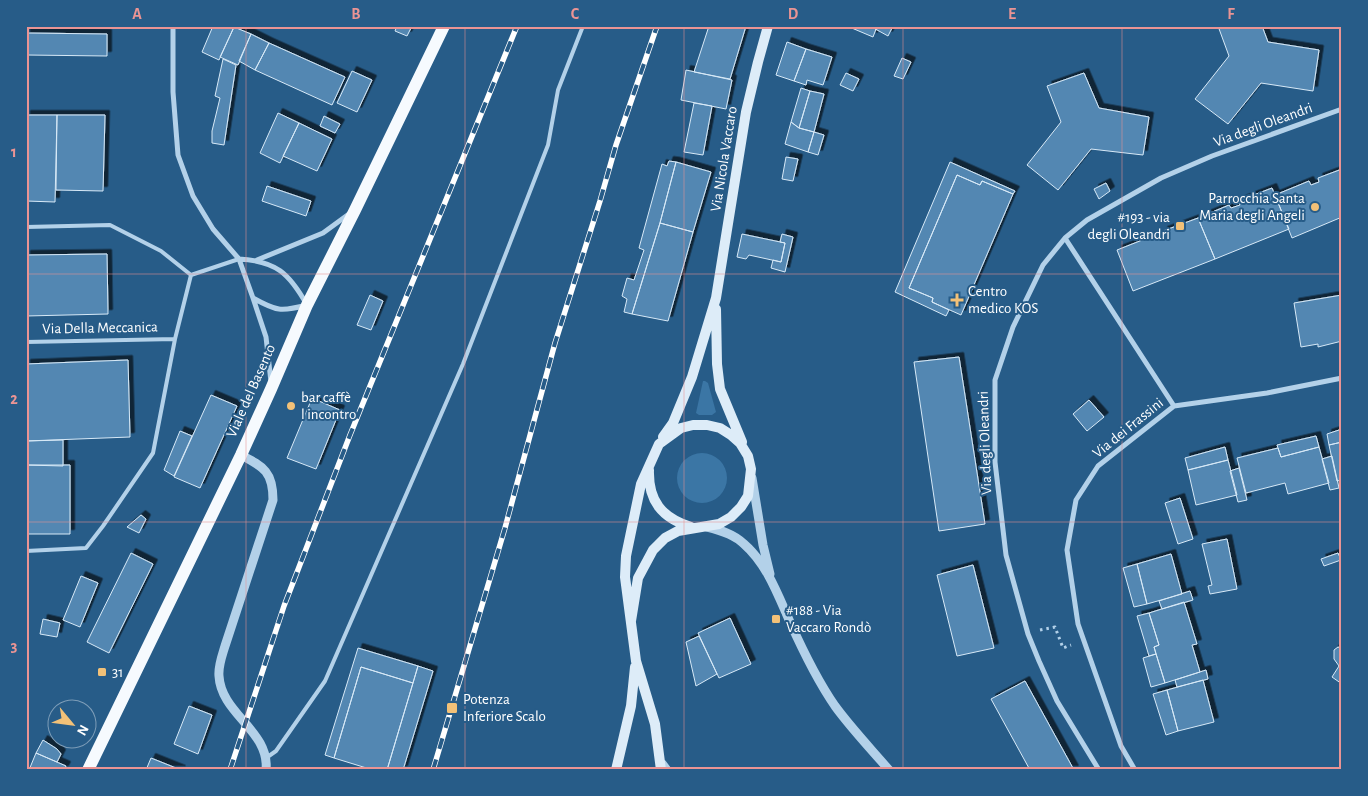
<svg xmlns="http://www.w3.org/2000/svg" width="1368" height="796" font-family="'Alegreya Sans',sans-serif">
  <style>
    .green { fill: #3b76a5 }
    .building { fill: #5387b2; stroke: #d7e9f7; filter: url(#shadow) }
    .lines { fill: none; stroke-linecap: round; stroke-linejoin: round }
    .path { stroke: #b3d1e9; stroke-width: 3; stroke-dasharray: 2.5 4; stroke-linecap: butt }
    .service { stroke: #b3d1e9; stroke-width: 4 }
    .minor { stroke: #b3d1e9; stroke-width: 5 }
    .tertiary { stroke: #b3d1e9; stroke-width: 9 }
    .secondary { stroke: #ddecf8; stroke-width: 10 }
    .primary { stroke: #f6fafe; stroke-width: 12 }
    .rail-casing { stroke: #fff; stroke-width: 5.5 }
    .rail { stroke: #275c88; stroke-width: 4; stroke-dasharray: 11; stroke-linecap: butt }
    .grid { fill: none; stroke: #ea9494; stroke-width: 1; stroke-opacity: 0.55 }
    .poi-dot { fill: #f2c178; stroke: #275c88; stroke-width: 2 }
    .labels { text-anchor: middle; dominant-baseline: central; stroke-width: 4; stroke-linejoin: round; paint-order: stroke }
    .street-label { font-size: 15px; fill: #fff; stroke: #275c88 }
    .poi-label { font-size: 15px; fill: #fff; stroke: #275c88; text-anchor: start }
    .neatline { fill: none; stroke: #ea9494; stroke-width: 2 }
    .grid-label { font-size: 16px; text-anchor: middle; font-weight: bold; fill: #ea9494 }
  </style>
  <defs>
    <filter id="shadow"><feDropShadow dx="4.5" dy="-4.5" stdDeviation="0" flood-color="#0009"/></filter>
  </defs>
  <rect width="100%" height="100%" fill="#275c88"/>
  <path class="green" d="M703,381H705L708,383L716,412L712,415H699L696,413Z
    M677 478a25 25 0 1 1 50 0a25 25 0 1 1-50 0Z"/>
  <path class="building" d="M213,26L234,27L219,60L202,52Z
    M397,26H412L407,36L395,31Z
    M709,26H746L730,79L694,72Z
    M847,26H870L876,29L873,37Z
    M870,26H893L888,36Z
    M1218,26H1262L1268,42L1319,50L1313,91L1261,83L1228,124L1195,99L1229,56Z
    M234,27L251,34L238,65L220,57Z
    M26,33L107,34V56L26,55Z
    M251,34L269,43L255,70L239,61Z
    M787,42L806,49L794,81L776,75Z
    M269,43L345,77L332,105L255,70Z
    M806,49L832,57L823,85L807,80L806,85L794,81Z
    M902,58L911,62L903,79L894,76Z
    M223,59L236,65L224,145L212,143V131L220,98L215,96Z
    M686,70L732,80L726,109L681,100Z
    M352,71L372,80L357,112L337,103Z
    M846,73L859,79L853,91L840,85Z
    M1084,73L1099,108L1149,117L1143,155L1091,149L1058,190L1027,165L1061,122L1047,86Z
    M801,88L810,91L799,128L791,122Z
    M810,91L824,94L814,132L799,128Z
    M694,103L712,106L703,155L684,152Z
    M278,113L299,123L280,163L260,153Z
    M26,115H57L55,202L26,201Z
    M57,115H105L103,191L56,190Z
    M324,116L340,124L335,133L320,126Z
    M791,122L799,128L814,132L808,152L785,144Z
    M299,123L332,139L317,171L283,156Z
    M814,132L824,135L818,155L808,152Z
    M786,157L798,159L793,181L782,179Z
    M669,161L676,162L660,223L632,314L624,312L627,299L622,296L627,278L634,280L644,250L639,248L662,164L667,166Z
    M676,162L711,172L693,232L660,223Z
    M950,162L1015,191L1013,194L982,181L980,185L957,175L909,288L933,298L932,302L949,310L946,316L895,292Z
    M1342,169V217L1292,238L1275,195L1309,181L1311,185L1319,182L1318,178Z
    M957,175L980,185L982,181L1013,194L961,315L932,302L933,298L909,288Z
    M1106,183L1110,191L1099,199L1094,189Z
    M267,186L311,201L306,216L262,201Z
    M1272,188L1289,229L1215,259L1198,218L1229,205L1231,208L1240,205L1238,201Z
    M1198,218L1215,259L1133,291L1117,250L1155,235L1156,238L1164,235L1163,231Z
    M660,223L693,232L668,321L632,314Z
    M742,234L785,243L781,262L749,255L746,259L737,257Z
    M782,234L793,237L785,272L771,268L773,260L781,262L785,243L780,242Z
    M107,254L108,314L26,316V255Z
    M370,295L383,301L371,330L357,325Z
    M1342,295V341L1318,347V344L1301,347L1294,303Z
    M959,357L985,524L939,531L914,362Z
    M128,360L130,437L26,441V364Z
    M211,395L237,406L200,488L174,477Z
    M312,398L340,410L316,469L287,458Z
    M1089,400L1104,417L1087,431L1073,414Z
    M1342,429V442L1329,445L1327,434Z
    M180,431L192,436L174,476L164,470Z
    M1316,436L1319,447L1281,457L1277,445Z
    M63,440V466L26,465V441Z
    M1342,442V480L1337,481L1329,445Z
    M1225,447L1228,460L1188,470L1185,458Z
    M1319,447L1329,483L1288,494L1285,483L1246,493L1237,458L1278,448L1281,457Z
    M1332,456L1339,488L1330,490L1322,459Z
    M1228,460L1237,495L1196,505L1188,470Z
    M26,465H70V534H26Z
    M1239,468L1247,500L1238,502L1230,471Z
    M1180,498L1193,539L1178,544L1165,503Z
    M141,515L146,519L139,533L127,527Z
    M1227,539L1237,589L1210,594L1208,586L1212,585L1202,544Z
    M131,553L153,564L109,653L87,642Z
    M1338,553L1341,560L1324,566L1321,559Z
    M1171,554L1182,594L1147,604L1137,564Z
    M1137,564L1147,604L1134,607L1123,568Z
    M973,565L994,648L957,656L937,575Z
    M81,576L98,583L80,627L63,620Z
    M1190,591L1193,600L1162,609L1159,601Z
    M1184,602L1197,644L1192,645L1200,672L1165,683L1154,647L1159,645L1149,613Z
    M1149,613L1159,645L1154,647L1156,654L1149,656L1137,616Z
    M730,618L751,664L719,678L698,633Z
    M43,619L60,623L57,637L40,634Z
    M699,636L717,674L696,686L686,642Z
    M1338,647L1342,649V684L1332,677L1339,666L1334,659V650Z
    M358,648L418,666L413,683L361,667L334,758L325,755Z
    M1156,654L1165,683L1151,687L1143,658Z
    M418,666L433,671L403,770H387Z
    M361,667L413,683L387,770H373L334,758Z
    M1206,670L1208,679L1177,687L1175,680Z
    M1203,680L1214,722L1178,731L1167,690Z
    M1025,681L1074,770H1030L991,699Z
    M1167,690L1178,731L1166,735L1153,694Z
    M189,706L212,715L198,754L174,744Z
    M43,740L57,749L61,754L57,762L36,753Z
    M36,753L66,766L64,770H29Z
    M151,758L181,770H146Z"/>
  <g class="lines">
    <path class="path" d="M1040,630L1055,627L1063,648L1071,645"/>
    <path class="service" d="M26,227L110,225L161,251L191,275
      M191,275L239,259
      M26,342L175,339
      M26,551L86,548L103,526L153,453L175,339L191,275
      M266,758L276,751L325,681L463,364L548,145L558,90L583,26
      M664,762L670,770"/>
    <path class="minor" d="M173,26V92L178,155L193,196L213,229L239,259L253,298C276,311 281,312 307,305C289,273 276,261 239,259
      M1065,238L1174,406
      M257,260L323,233L349,214
      M253,298L266,337L271,382
      M1099,770L1057,701L1039,661L1028,634L1006,555L995,462V380L1013,327L1043,265L1065,238L1087,220L1161,178L1212,156L1342,109
      M1135,770L1121,746L1078,624L1067,550L1076,500L1098,466L1174,406L1267,393L1342,378"/>
    <path class="tertiary" d="M241,455C264,467 273,472 273,500L225,646C222,656 218,666 219,676C221,714 270,731 266,770
      M752,478L763,545L770,574
      M707,527C720,530 734,534 744,544C767,564 778,595 790,622C803,651 817,680 835,706C851,728 871,749 889,770"/>
    <path class="secondary" d="M716,309L717,364L720,389L742,442
      M663,437L673,423L692,377L716,298L746,112L758,62L768,26
      M649,470C648,501 662,518 691,527
      M631,621L638,578L653,550L665,538L678,531L719,524L731,517L741,507L748,496L751,469L748,456L740,443L731,435L720,428L707,425H693L681,428L659,444L641,484L626,556L625,577L636,661L655,724L661,770
      M616,770L631,706L635,667"/>
    <path class="primary" d="M88,770L241,455L271,389L307,305L355,210L444,26"/>
    <g class="rail-casing">
      <path id="rail" d="M230,770L284,606L350,435L517,26
        M433,770L505,528L555,343L600,201L616,145L657,26"/>
    </g>
    <use href="#rail" class="rail"/>
  </g>
  <path class="grid" d="M246,26V770M465,26V770M684,26V770M903,26V770M1122,26V770M26,274H1342M26,522H1342"/>
  <g class="poi-dot">
    <circle cx="1315" cy="207" r="5"/>
    <rect x="1175" y="221" width="10" height="10" rx="2.5"/>
    <path d="M954.5 292.5h5v5h5v5h-5v5h-5v-5h-5v-5h5z"/>
    <circle cx="291" cy="406" r="5"/>
    <rect x="771" y="614" width="10" height="10" rx="2.5"/>
    <rect x="97" y="667" width="10" height="10" rx="2.5"/>
    <rect x="446" y="702" width="12" height="12" rx="2.5"/>
  </g>
  <g class="labels">
    <g class="street-label">
      <text transform="translate(1263 125) rotate(-20)">Via degli Oleandri</text>
      <text transform="translate(724 159) rotate(-81)">Via Nicola Vaccaro</text>
      <text transform="translate(100 328) rotate(-1)">Via Della Meccanica</text>
      <text transform="translate(251 391) rotate(-66)">Viale del Basento</text>
      <text transform="translate(1128 428) rotate(-39)">Via dei Frassini</text>
      <text transform="translate(985 443) rotate(-92)">Via degli Oleandri</text>
    </g>
    <g class="poi-label">
      <text x="1305" y="198" text-anchor="end">Parrocchia Santa<tspan x="1305" dy="17">Maria degli Angeli</tspan></text>
      <text x="1170" y="217" text-anchor="end">#193 - via<tspan x="1170" dy="17">degli Oleandri</tspan></text>
      <text x="968" y="291">Centro<tspan x="968" dy="17">medico KOS</tspan></text>
      <text x="301" y="397">bar caffè<tspan x="301" dy="17">l incontro</tspan></text>
      <text x="786" y="610">#188 - Via<tspan x="786" dy="17">Vaccaro Rondò</tspan></text>
      <text x="112" y="672">31</text>
      <text x="463" y="699">Potenza<tspan x="463" dy="17">Inferiore Scalo</tspan></text>
    </g>
  </g>
  <rect width="1368" height="796" fill="none" stroke="#275c88" stroke-width="55"/>
  <g transform="translate(72 724) rotate(119)"><circle r="24" fill="#275c88" stroke="#7d9db8"/>
  <path d="M0-4L9 19L0 12L-9 19Z" fill="#f2c178"/>
  <text y="-8" font-size="14" font-weight="bold" text-anchor="middle" fill="#ffffff">N</text>
  </g>
  <rect x="28" y="28" width="1312" height="740" class="neatline"/>
  <g class="grid-label">
    <text x="137" y="19">A</text>
    <text x="356" y="19">B</text>
    <text x="575" y="19">C</text>
    <text x="793" y="19">D</text>
    <text x="1012" y="19">E</text>
    <text x="1231" y="19">F</text>
    <text x="14" y="157">1</text>
    <text x="14" y="404">2</text>
    <text x="14" y="651">3</text>
  </g>
</svg>
